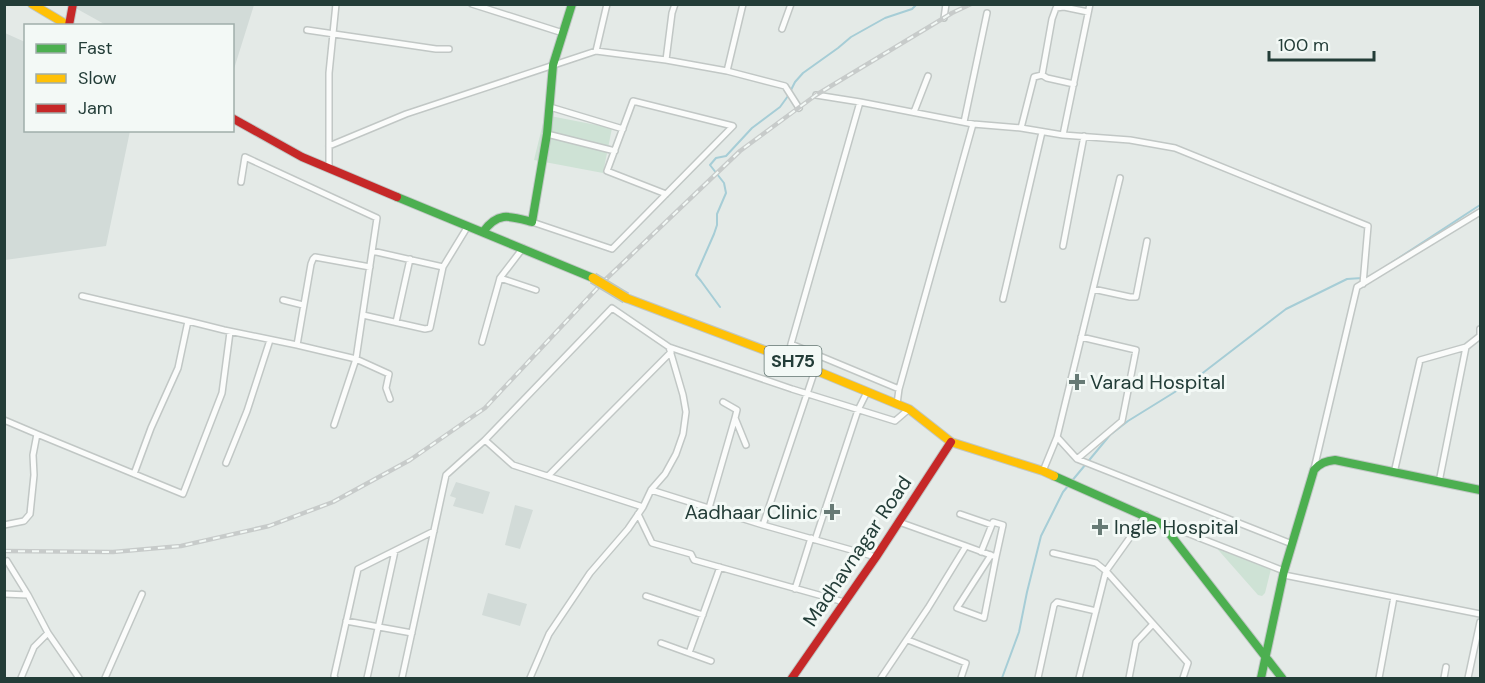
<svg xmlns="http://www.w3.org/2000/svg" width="1485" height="683" font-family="'DM Sans',sans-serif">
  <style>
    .built { fill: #d2dbd8 }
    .green { fill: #cee2d5 }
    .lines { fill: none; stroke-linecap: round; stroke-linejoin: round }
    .stream { stroke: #a6cdd6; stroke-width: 2 }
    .street-casing { stroke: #c1c7c5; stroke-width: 8 }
    .fast-casing { stroke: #c0c7c5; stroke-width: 10 }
    .slow-casing { stroke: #c0c7c5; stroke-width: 10 }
    .jam-casing { stroke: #c0c7c5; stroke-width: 10 }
    .street { stroke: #fbfcfb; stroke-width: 5 }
    .fast { stroke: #4caf50; stroke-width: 8 }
    .slow { stroke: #ffc107; stroke-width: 8 }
    .jam { stroke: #c62828; stroke-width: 8 }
    .rail-casing { stroke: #c7cbca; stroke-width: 4.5 }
    .rail { stroke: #f3f9f6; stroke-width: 2; stroke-dasharray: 7; stroke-linecap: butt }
    .slow-bridge-casing { stroke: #bdc6c3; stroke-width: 12; stroke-linecap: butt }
    .slow-bridge { stroke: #ffc107; stroke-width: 9 }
    .poi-dot { fill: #677a75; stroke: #f3f9f6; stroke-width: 2 }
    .labels { text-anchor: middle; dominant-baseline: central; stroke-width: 6; stroke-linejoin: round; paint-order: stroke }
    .shield { fill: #f3f9f6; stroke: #617571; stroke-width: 1.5 }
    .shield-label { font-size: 18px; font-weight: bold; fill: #233d38 }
    .poi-label { font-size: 20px; fill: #233d38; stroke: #f3f9f6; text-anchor: start }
    .street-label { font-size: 20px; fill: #233d38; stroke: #f3f9f6 }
  </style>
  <rect width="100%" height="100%" fill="#e4eae7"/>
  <path class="built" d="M70,5H254L233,72L232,26L106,25Z
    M5,33L25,42L26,130L130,131L106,246L5,260Z
    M456,482L490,492L483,514L453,506L456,498L450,496Z
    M515,505L533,510L520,549L505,545Z
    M488,593L527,604L520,626L482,615Z"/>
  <path class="green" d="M545,115L612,128L603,173L534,160Z
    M1214,541L1269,565L1271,569L1265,593L1262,596L1258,595L1213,544V542Z"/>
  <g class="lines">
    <path class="stream" d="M1385,267L1480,205
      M720,307L701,281L696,275L714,234L717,225V214L726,193L724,183L710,165L716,158L726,156L752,128L780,107L788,96L795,82L803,73L838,48L851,37L885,18L912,9L917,4
      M1071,482L1110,435L1128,421L1191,382L1286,309L1347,279L1362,278
      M1002,678L1019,632L1027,592L1041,536L1063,492L1068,486"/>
    <g class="street-casing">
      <path id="street" d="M472,4L563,33
        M743,4L727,71L785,86L799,108
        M944,18L946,4
        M782,29L791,4
        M307,30L436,49H449
        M596,51L607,4
        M666,60L672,13L675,4
        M1042,75L1052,19L1056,8L1064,7L1088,12
        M816,95L860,102
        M550,107L623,129
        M914,112L928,76
        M964,122L987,13
        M1021,128L1034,77L1042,75L1047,78L1074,84
        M547,134L615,151
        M1063,135L1130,140L1175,148L1368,226L1363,284
        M329,146L406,114L596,51L666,60L727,71
        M329,168V73L336,4
        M241,182L245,157L377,218L356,359L389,374L386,388L390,399
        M532,222L612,249L733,126L633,101L607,171L666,194
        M1063,246L1084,136
        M523,248L500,278L536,290
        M372,251L443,267
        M1093,289L1130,297H1136L1147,241
        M82,296L188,321
        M1003,299L1042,132
        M283,300L303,305
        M363,315L425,329L430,328L443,267L468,226
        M396,322L410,259
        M482,342L500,278
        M791,344L899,389
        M788,359L791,344L860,102L973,124L1021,128L1063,135L1090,4
        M723,402L737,410L735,418
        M897,404L899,389L973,124
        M4,420L37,434L33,455L34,475L30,514L24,521L4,525
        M334,425L356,359L297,345L311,264L313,259L315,257L370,267
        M37,434L183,494L222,393L230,332
        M1057,437L1077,459L1292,544
        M485,440L513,465L643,507
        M1077,459L1122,421L1136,350L1081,337
        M226,463L247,411L270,340
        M1314,469L1357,287L1480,212
        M1043,471L1057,437L1120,178
        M1394,473L1420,360L1466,347
        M134,474L151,428L178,368L188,321L224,330L297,345
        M548,476L671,352
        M1439,482L1466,347L1480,336V329
        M651,490L763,525L876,557
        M709,508L735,418L746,445
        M638,514L652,543L691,554L694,560L844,602
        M960,514L992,525
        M1164,524L1284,571
        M763,525L815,370
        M815,540L858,410L867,392
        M966,546L996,557L984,618L957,608L991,555
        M981,552L993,522L1003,525L996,557
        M1053,553L1096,563L1106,571L1188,663L1183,678
        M7,561L28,595
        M1284,575L1480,614
        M795,589L811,538
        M4,594L28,595L48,633L79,678
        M646,596L703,615
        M346,621L412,633
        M908,640L966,663L961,678
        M661,643L711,661
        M689,653L720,567
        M21,678L34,647L48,633
        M105,678L142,594
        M335,678L334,676L358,569L434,531
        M367,678L395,551
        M402,678L446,475L485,440L612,308L669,347L792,389L895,421L909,409
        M530,678L549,634L590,573L628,529L643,507L651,490L665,474L676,454L683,434L686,412L683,395L669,347
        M881,678L928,608L966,546L899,522
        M1038,678L1054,605L1057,602L1096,611
        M1079,678L1106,571L1146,515
        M1129,678L1136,642L1153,624
        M1379,678L1394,597
        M1444,678L1446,667
        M1468,678L1480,622"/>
    </g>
    <g class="fast-casing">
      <path id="fast" d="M397,197L593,278
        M483,232C498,211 510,216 532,222L547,134L553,65L572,4
        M1054,476L1162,524L1282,678
        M1261,678L1284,571L1314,470C1320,463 1326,461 1335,460L1480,490"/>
    </g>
    <g class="slow-casing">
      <path id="slow" d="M32,4L69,26
        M626,298L788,359L909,409L951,442L1043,471L1054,476"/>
    </g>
    <g class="jam-casing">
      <path id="jam" d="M69,25L73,4
        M232,118L302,157L397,197
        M792,678L876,557L951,442"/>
    </g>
    <use href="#street" class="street"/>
    <use href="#fast" class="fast"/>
    <use href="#slow" class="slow"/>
    <use href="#jam" class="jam"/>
    <g class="rail-casing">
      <path id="rail" d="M4,551L113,552L181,546L269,526L333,502L410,460L485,408L605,280L740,151L816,95L952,13L971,4"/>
    </g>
    <use href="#rail" class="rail"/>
    <g class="slow-bridge-casing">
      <path id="slow-bridge" d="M593,278L626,298"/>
    </g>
    <use href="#slow-bridge" class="slow-bridge"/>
  </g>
  <g class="poi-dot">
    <path d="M1074 373h6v6h6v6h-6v6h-6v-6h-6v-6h6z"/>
    <path d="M829 503h6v6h6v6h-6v6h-6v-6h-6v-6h6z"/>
    <path d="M1097 518h6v6h6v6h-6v6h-6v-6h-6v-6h6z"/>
  </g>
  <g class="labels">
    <rect class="shield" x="764.5" y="346" width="57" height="30" rx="4.5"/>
    <g class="shield-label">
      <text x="793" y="361">SH75</text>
    </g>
    <g class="poi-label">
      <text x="1090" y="382">Varad Hospital</text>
      <text x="818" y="512" text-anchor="end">Aadhaar Clinic</text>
      <text x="1114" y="527">Ingle Hospital</text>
    </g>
    <g class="street-label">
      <text transform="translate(857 551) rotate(-56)">Madhavnagar Road</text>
    </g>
  </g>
  <rect width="1485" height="683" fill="none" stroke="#233d38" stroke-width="12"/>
  <rect x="24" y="24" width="210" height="108" fill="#f3f9f6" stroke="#a0aeaa" stroke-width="1.5"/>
  <rect x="36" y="44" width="30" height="9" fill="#4caf50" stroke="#a0aeaa" stroke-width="1.5"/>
  <text x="78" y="54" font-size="18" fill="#233d38">Fast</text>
  <rect x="36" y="74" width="30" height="9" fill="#ffc107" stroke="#a0aeaa" stroke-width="1.5"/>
  <text x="78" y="84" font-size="18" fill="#233d38">Slow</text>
  <rect x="36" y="104" width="30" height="9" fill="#c62828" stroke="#a0aeaa" stroke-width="1.5"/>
  <text x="78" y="114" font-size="18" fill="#233d38">Jam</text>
  <path d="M1269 51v9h105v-9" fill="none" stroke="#233d38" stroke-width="3"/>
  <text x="1278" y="51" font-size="18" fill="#233d38" stroke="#f3f9f6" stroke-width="4.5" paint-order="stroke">100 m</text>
</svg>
